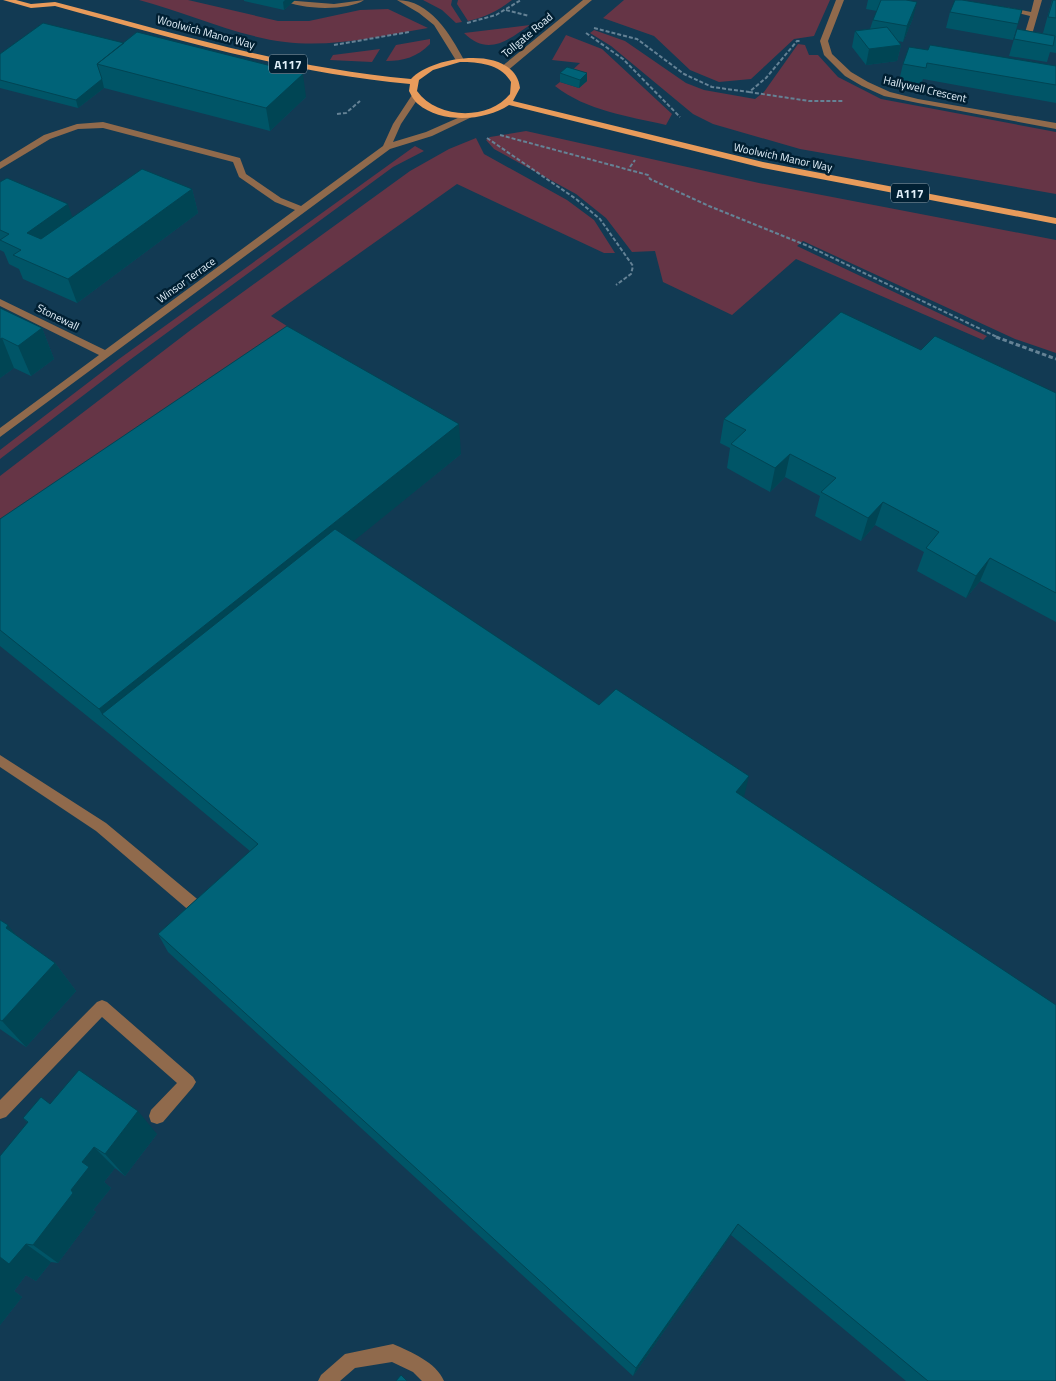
<svg xmlns="http://www.w3.org/2000/svg" width="1056" height="1381" font-family="'Titillium Web',sans-serif">
  <style>
    .green { fill: #663546 }
    .lines { fill: none; stroke-linecap: round; stroke-linejoin: round }
    .path-far1 { stroke: #658295; stroke-width: 2; stroke-dasharray: 4 2; stroke-linecap: butt }
    .path { stroke: #658295; stroke-width: 3; stroke-dasharray: 4.5 2.5; stroke-linecap: butt }
    .minor { fill: #906a4c; fill-rule: evenodd }
    .major { fill: #e89b5b; fill-rule: evenodd }
    .wall { fill: #005567 }
    .shaded-wall { fill: #004554 }
    .building { fill: #006378; stroke: #004554 }
    .labels { text-anchor: middle; dominant-baseline: central; stroke-width: 5; stroke-linejoin: round; paint-order: stroke }
    .far-street-label { font-size: 11px; fill: #e1eff9; stroke: #012033 }
    .shield { fill: #012033; stroke: #9eb1be; stroke-width: 1 }
    .shield-label { font-size: 12px; font-weight: bold; fill: #e1eff9 }
  </style>
  <rect width="100%" height="100%" fill="#123a53"/>
  <path class="green" d="M139,0H188L278,21H309L360,10L388,9L428,28C381,36 332,48 285,42C236,36 185,12 139,0Z
    M423,0H452L451,5L462,22L456,23L442,10Z
    M458,0H512C498,11 486,17 468,21L457,4Z
    M624,0H830L814,36L794,39L751,79L719,82L690,70L654,36L603,18Z
    M530,25C508,40 488,57 464,33Z
    M594,30L625,41L686,83L704,90L755,99L764,92L798,44L805,45L809,55H818L838,77L881,99L1056,132V194L800,149L713,124L693,114L611,46L590,33Z
    M566,35L602,49L672,114L666,125C628,116 587,111 555,86L560,82L579,88L567,75L580,63L552,60Z
    M430,39V44C417,57 404,61 386,61L396,45Z
    M380,49L372,62L330,60L333,55Z
    M526,131L759,183L1056,240V353L1015,339L803,241L797,246L987,336L983,340L796,259L732,315L663,282L655,251L632,252L606,218L576,194L494,149L486,140L490,137Z
    M476,138L484,154L567,200L594,220L615,253H604L457,184L271,316L298,333L0,538V476L192,329L410,171L449,149Z
    M415,146L424,151L393,167L127,362L0,459V450L119,359Z"/>
  <g class="lines">
    <path class="path-far1" d="M506,10L529,16
      M467,23L496,15L521,0
      M594,28L637,39L684,74L712,87L749,92L766,78L797,41H800
      M586,33L623,59L680,117
      M334,45L409,32
      M749,92L809,101H843
      M337,114L346,113L360,101
      M500,135L648,175L650,179L709,206L808,246L999,338
      M487,138L576,199L600,219L633,266L631,274L616,285
      M630,167L635,160"/>
    <path class="path" d="M996,337L1056,359"/>
    <path class="minor" d="M284,0L334,4L364,0C349,11 299,10 284,0Z
      M397,0C430,0 450,34 464,60L463,62H457L434,25L419,13Z
      M583,0H592L507,71H501V67Z
      M836,0H844L828,41L832,54L851,72L868,82L890,92L918,99L1056,123V129L918,103L884,96L862,86L845,76L824,55L820,41Z
      M1034,0H1042L1031,38L1040,39V43L1023,39L1030,16L1001,9L1005,7L1031,12Z
      M412,95L419,97L401,124L393,142L426,132L469,113L476,115L432,136L390,149L0,437V428L99,355L0,306V299L105,350L295,210L275,202L239,177L233,162L103,128L78,129L50,139L0,169V162L44,135L77,124L103,122L240,158L246,174L281,198L301,206L383,146L393,124Z
      M0,755L106,823L202,903L204,908L202,913L197,914L192,913L96,831L0,767Z
      M102,1000L107,1002L193,1077L196,1082L193,1087L163,1122L157,1124L151,1122L149,1116L151,1110L177,1083L102,1017L6,1117L0,1119V1100L97,1002Z
      M393,1344C411,1352 436,1362 444,1381H422L413,1372L392,1362L355,1368L340,1381H318L321,1375L345,1354Z"/>
    <path class="major" d="M3,0H16L31,4L55,2C176,33 285,68 411,79C433,55 515,44 520,88L513,101L763,162L1056,218V224L763,168L509,105C485,121 442,124 418,104C414,101 411,95 409,91L410,84C288,73 172,38 55,6L31,8ZM460,62C479,62 501,64 511,82L510,94C488,121 437,119 417,91L419,80L433,70Z"/>
  </g>
  <path class="wall" d="M244,0H295L284,10L244,1Z
    M868,0H906L913,18L903,42L898,41L901,45L897,61L866,65L852,47L855,31L870,29L873,20L877,11L866,9Z
    M1052,0H1056V53L1050,52L1047,62L1009,56L1017,29L1054,35L1043,33Z
    M1022,10L1013,40L946,28L950,12Z
    M43,23L306,97L270,131L104,88L78,108L0,88V54Z
    M928,50L1056,66V103L923,79L921,85L899,81L903,64Z
    M560,73L587,81L579,88L560,82Z
    M0,182L73,217L192,189L198,213L77,303L23,279L19,269L9,264L4,252L0,250Z
    M0,308L42,328L54,359L31,376L14,368L0,378Z
    M921,350L1056,393V622L980,581L966,598L917,571L924,552L875,525L861,541L815,516L820,496L785,477L770,492L727,468L730,448L720,443L724,419Z
    M461,454L353,541L599,705L744,797L1056,1381H906L731,1235L633,1376L168,952L158,934L250,851L112,736L0,646V519Z
    M0,920L17,936L55,963L76,991L26,1047L0,1029Z
    M50,1104L157,1134L125,1176L115,1168L104,1182L111,1188L93,1210L96,1212L58,1263L51,1262L36,1281L26,1275L14,1291L22,1297L0,1325L28,1123L23,1118Z"/>
  <path class="shaded-wall" d="M285,0H295L284,10L283,2Z
    M917,2L913,18L903,42L907,26Z
    M901,45L897,61L866,65L869,49Z
    M587,73V81L579,88L580,80Z
    M303,74L306,97L270,131L266,108Z
    M102,79L104,88L78,108L76,100Z
    M192,189L198,213L77,303L68,279Z
    M68,204L76,228L36,257L27,233Z
    M42,328L54,359L31,376L18,346Z
    M2,338L14,368L0,378V339Z
    M459,424L461,454L339,553L102,714L99,709Z
    M790,454L785,477L770,492L775,468Z
    M883,502L875,525L861,541L868,518Z
    M990,558L980,581L966,598L976,576Z
    M749,776L744,797L736,792Z
    M8,925L31,955L6,928Z
    M55,963L76,991L26,1047L2,1021Z
    M138,1111L157,1134L125,1176L105,1154Z
    M94,1147L115,1168L104,1182L111,1188L93,1210L96,1212L58,1263L33,1245L71,1190L82,1162Z
    M738,1224L731,1235L633,1376L636,1368Z
    M26,1244L51,1262L36,1281L26,1275L14,1291L22,1297L0,1325V1257Z"/>
  <path class="building" d="M881,0H906L917,2L907,26L873,20Z
    M955,0H962L1022,10L1018,24L950,12Z
    M1053,0H1056V18L1048,17Z
    M43,23L124,43L97,64L102,79L76,100L0,80V54Z
    M887,27L901,45L869,49L855,31Z
    M1017,29L1055,36L1053,46L1014,39Z
    M137,32L303,74L266,108L97,64Z
    M930,45L1056,66V85L927,63L926,68L903,64L909,47L928,50Z
    M567,67L587,73L580,80L560,73Z
    M142,169L192,189L68,279L13,255L21,250L0,240L9,234L0,230V182L7,178L68,204L27,233L41,239Z
    M0,308L42,328L18,346L2,338L0,339Z
    M841,312L921,350L935,336L1056,393V593L990,558L976,576L926,548L939,532L883,502L868,518L821,492L836,478L790,454L775,468L731,444L746,430L724,419Z
    M287,326L459,424L99,709L0,630V519Z
    M335,529L599,705L616,689L749,776L736,792L1056,1005V1381H928L738,1224L636,1368L158,934L258,844L102,714Z
    M0,920L8,925L6,928L55,963L2,1021L0,1020Z
    M79,1070L138,1111L105,1154L94,1147L82,1162L89,1167L71,1190L73,1193L33,1245L26,1244L9,1264L0,1257V1156L28,1122L23,1118L41,1097L50,1104Z
    M401,1375L407,1381H396Z"/>
  <g class="labels">
    <g class="far-street-label">
      <text transform="translate(206 32) rotate(15)">Woolwich Manor Way</text>
      <text transform="translate(527 35) rotate(-40)">Tollgate Road</text>
      <text transform="translate(925 89) rotate(13)">Hallywell Crescent</text>
      <text transform="translate(783 157) rotate(12)">Woolwich Manor Way</text>
      <text transform="translate(186 280) rotate(-36)">Winsor Terrace</text>
      <text transform="translate(58 317) rotate(26)">Stonewall</text>
    </g>
    <g class="shield">
      <rect x="269" y="54.5" width="38" height="19" rx="4"/>
      <rect x="891" y="183.5" width="38" height="19" rx="4"/>
    </g>
    <g class="shield-label">
      <text x="288" y="64">A117</text>
      <text x="910" y="193">A117</text>
    </g>
  </g>
</svg>
